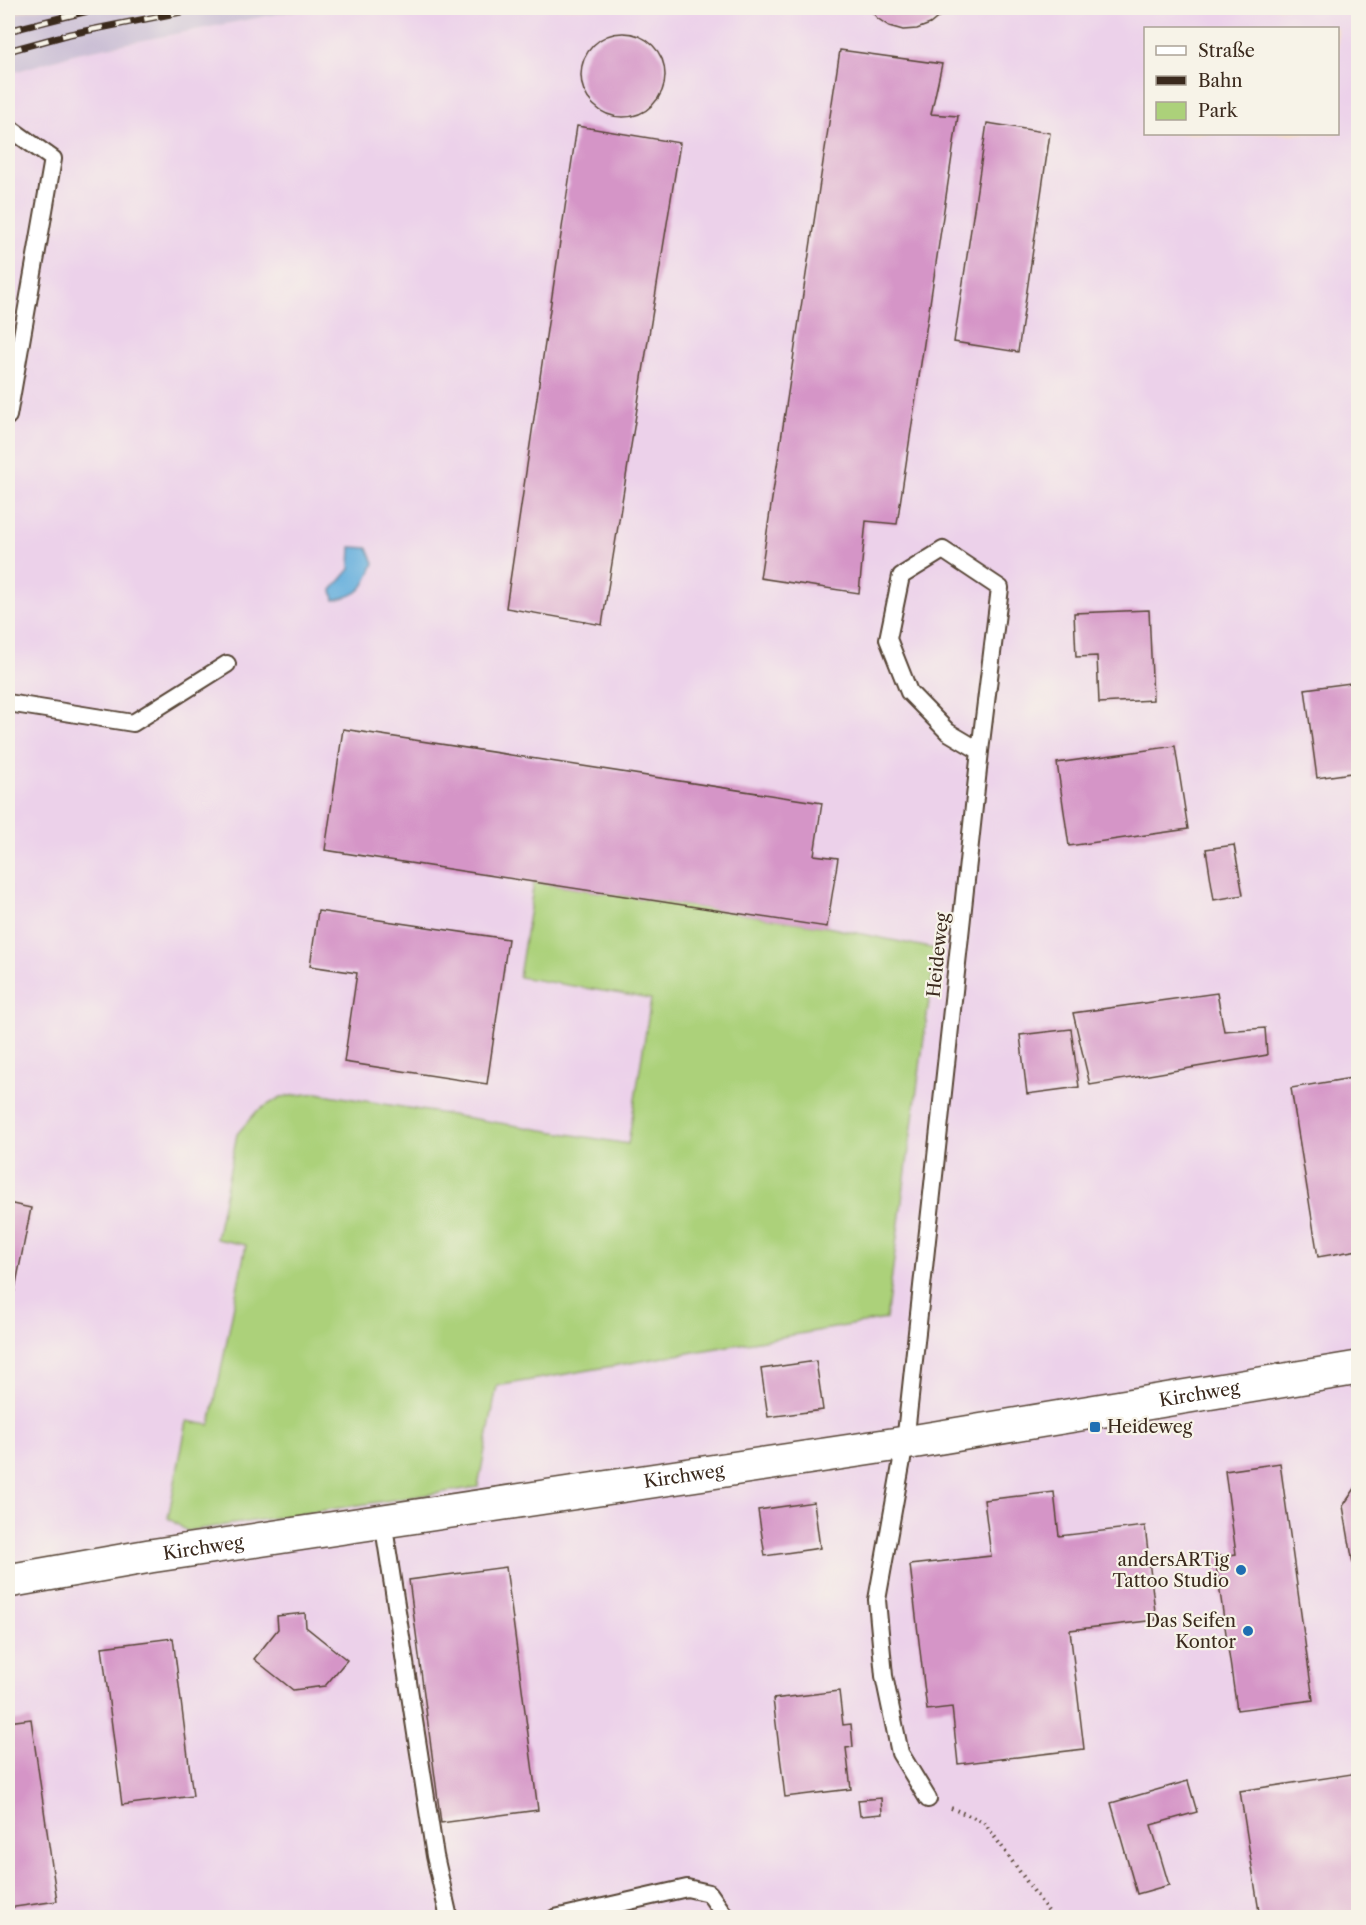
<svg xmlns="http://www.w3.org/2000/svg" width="1366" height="1925" font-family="'Libre Caslon Text',serif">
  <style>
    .built { fill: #ecd1ea; fill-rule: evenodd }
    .industrial { fill: #cbbfd5 }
    .green { fill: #acd17a; stroke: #747e4c; stroke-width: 1.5 }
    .water { fill: #65afdd; stroke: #506c7e; stroke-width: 1.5 }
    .building { fill: #d595c7 }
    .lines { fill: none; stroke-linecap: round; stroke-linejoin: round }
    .lane-casing { stroke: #574436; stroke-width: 20 }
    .street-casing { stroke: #574436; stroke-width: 36 }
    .path { stroke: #574436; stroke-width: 4; stroke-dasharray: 1.5 4.5; stroke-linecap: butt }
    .lane { stroke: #fff; stroke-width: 16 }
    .street { stroke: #fff; stroke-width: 33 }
    .rail-casing { stroke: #3b2a1e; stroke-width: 7 }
    .rail { stroke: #f7f3e8; stroke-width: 4.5; stroke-dasharray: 14; stroke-linecap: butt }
    .poi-dot { fill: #1f6fb2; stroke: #f7f3e8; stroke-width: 2 }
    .labels { text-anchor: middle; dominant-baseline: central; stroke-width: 4.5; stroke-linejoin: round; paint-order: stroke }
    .street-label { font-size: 18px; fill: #3b2a1e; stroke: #f7f3e8 }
    .poi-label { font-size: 18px; fill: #3b2a1e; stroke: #f7f3e8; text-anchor: end }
  </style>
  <rect width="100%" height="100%" fill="#f7f3e8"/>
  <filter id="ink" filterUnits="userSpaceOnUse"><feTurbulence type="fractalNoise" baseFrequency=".0167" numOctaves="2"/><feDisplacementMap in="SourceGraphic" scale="12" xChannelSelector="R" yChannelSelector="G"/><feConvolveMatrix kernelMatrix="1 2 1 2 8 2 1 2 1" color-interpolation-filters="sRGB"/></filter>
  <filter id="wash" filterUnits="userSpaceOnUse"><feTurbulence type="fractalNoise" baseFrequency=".008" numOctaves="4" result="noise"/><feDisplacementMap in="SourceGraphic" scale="24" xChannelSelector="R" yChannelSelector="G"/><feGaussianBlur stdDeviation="1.35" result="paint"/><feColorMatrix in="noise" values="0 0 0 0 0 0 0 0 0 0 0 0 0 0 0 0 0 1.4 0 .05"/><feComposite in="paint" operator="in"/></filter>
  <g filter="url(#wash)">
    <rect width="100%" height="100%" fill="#f4dabd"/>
    <path class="built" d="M308,8H1358V1917L8,1918V74L77,53ZM1146,28H1338V134H1146ZM936,949L886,1319L496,1386L187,1531L168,1518L187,1421L210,1425L246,1245L217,1239L317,1093L628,1144L652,999L519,977Z"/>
    <path class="industrial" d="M40,8H308L77,53L8,74V15Z"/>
    <path class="green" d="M534,882L827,927L936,949L886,1319L497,1386L478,1487L187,1531L168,1518L187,1421L210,1425L246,1245L216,1239L237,1134L257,1111L281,1097L317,1093L628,1144L651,999L519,977Z"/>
    <path class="water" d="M351,547L368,548L374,563C365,588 361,595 334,600L332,590L350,569Z"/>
    <g id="blocks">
      <path class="building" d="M869,8H946L941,15L930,24L917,29L903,30L889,26L877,18Z
        M581 75a42 42 0 1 1 84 0a42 42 0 1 1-84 0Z
        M840,50L942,64L931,114L958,116L897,524L866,521L859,593L760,578Z
        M987,123L1050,133L1018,352L954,342Z
        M577,126L680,143L602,625L506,608Z
        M1149,610L1153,700L1099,703L1097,656L1076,657L1074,613Z
        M1358,682V772L1317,778L1305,689Z
        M343,729L822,803L814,855L838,858L827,927L325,850Z
        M1175,746L1188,829L1069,846L1057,763Z
        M1234,845L1243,895L1214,900L1206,849Z
        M318,911L508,939L487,1084L344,1062L357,973L310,966Z
        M1217,993L1224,1031L1265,1028L1267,1055L1090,1085L1073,1013Z
        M1071,1029L1079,1087L1027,1094L1020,1035Z
        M1358,1077V1250L1318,1257L1291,1088Z
        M8,1203L31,1208L9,1319H8Z
        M816,1361L823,1410L768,1417L761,1369Z
        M1280,1463L1313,1700L1237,1710L1215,1557L1236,1554L1225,1471Z
        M1358,1484V1567L1353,1563L1343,1506Z
        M1054,1492L1059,1536L1145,1526L1156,1620L1070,1630L1084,1749L958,1764L952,1707L927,1710L910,1565L991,1556L984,1500Z
        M814,1502L820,1548L765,1556L758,1510Z
        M506,1567L538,1810L441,1823L409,1580Z
        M305,1613L306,1627L347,1660L325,1686L293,1690L254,1659L278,1629L277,1616Z
        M173,1638L193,1796L122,1805L102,1647Z
        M839,1691L843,1725L851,1724L853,1747L846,1748L851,1789L785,1797L773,1699Z
        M31,1719L57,1901L8,1908V1722Z
        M1358,1773V1918H1260L1240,1791Z
        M1188,1781L1197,1812L1151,1825L1169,1885L1137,1894L1111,1803Z
        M881,1798L882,1814L860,1816L858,1800Z"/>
    </g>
  </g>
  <g filter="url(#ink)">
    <use href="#blocks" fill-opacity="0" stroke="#574436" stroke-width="1.5"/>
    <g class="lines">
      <g class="lane-casing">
        <path id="lane" d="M8,127L53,159L8,416
          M8,703L133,723L227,664
          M383,1521L435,1856L449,1918
          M928,1799L900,1753L884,1676L877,1600L905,1443L980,751L1000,588L943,550L901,576L888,639L909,692L948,732L980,751
          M555,1918L687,1888L709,1893L723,1913L724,1918"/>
      </g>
      <g class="street-casing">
        <g id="street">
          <path id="s1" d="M8,1581L150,1556L905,1443L1358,1368"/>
        </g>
      </g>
      <path class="path" d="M951,1808L984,1822L1053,1918"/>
      <use href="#lane" class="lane"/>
      <use href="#street" class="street"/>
      <g class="rail-casing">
        <path id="rail" d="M8,31L100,8
          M8,51L70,34L201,8"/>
      </g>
      <use href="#rail" class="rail"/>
    </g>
  </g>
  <g class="poi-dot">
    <rect x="1089" y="1421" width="12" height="12" rx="3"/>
    <circle cx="1241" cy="1570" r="6"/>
    <circle cx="1248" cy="1631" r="6"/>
  </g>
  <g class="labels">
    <g class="street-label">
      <text transform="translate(938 955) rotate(-84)">Heideweg</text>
      <text stroke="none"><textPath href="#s1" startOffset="1206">Kirchweg</textPath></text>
      <text stroke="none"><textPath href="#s1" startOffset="684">Kirchweg</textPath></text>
      <text stroke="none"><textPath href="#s1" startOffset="198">Kirchweg</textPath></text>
    </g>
    <g class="poi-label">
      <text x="1107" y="1427" text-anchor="start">Heideweg</text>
      <text x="1229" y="1560">andersARTig<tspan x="1229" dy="21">Tattoo Studio</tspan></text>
      <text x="1236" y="1621">Das Seifen<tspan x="1236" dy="21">Kontor</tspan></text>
    </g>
  </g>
  <rect width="1366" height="1925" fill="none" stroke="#f7f3e8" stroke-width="30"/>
  <rect x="1144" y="27" width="195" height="108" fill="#f7f3e8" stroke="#aca397" stroke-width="1.5"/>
  <rect x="1156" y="46" width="30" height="9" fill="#ffffff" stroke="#aca397" stroke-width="1.5"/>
  <text x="1198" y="57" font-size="18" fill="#3b2a1e">Straße</text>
  <rect x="1156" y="76" width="30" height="9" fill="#3b2a1e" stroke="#aca397" stroke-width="1.5"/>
  <text x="1198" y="87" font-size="18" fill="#3b2a1e">Bahn</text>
  <rect x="1156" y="102" width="30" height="18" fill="#acd17a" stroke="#aca397" stroke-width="1.5"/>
  <text x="1198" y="117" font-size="18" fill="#3b2a1e">Park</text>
</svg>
